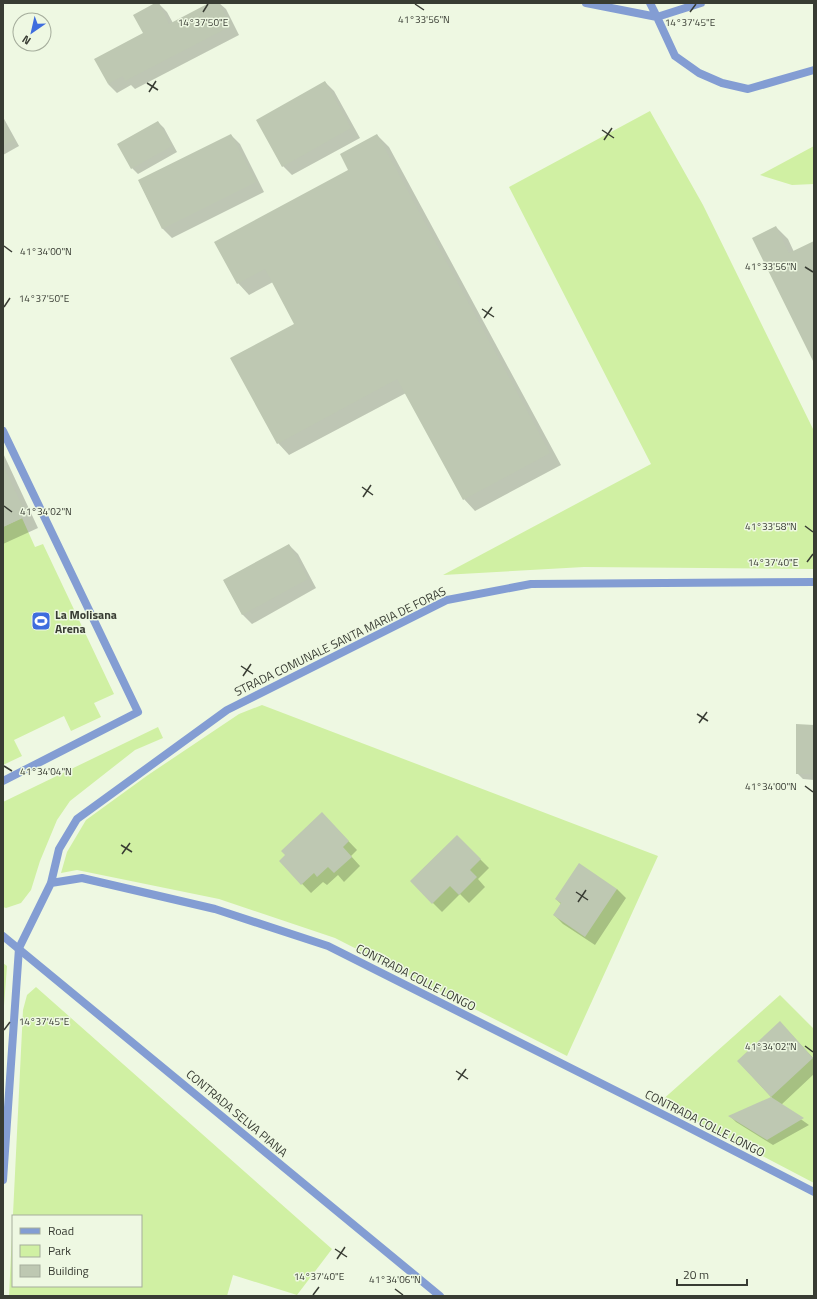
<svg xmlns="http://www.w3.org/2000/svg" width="817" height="1299" font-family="'Titillium Web',sans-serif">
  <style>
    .green { fill: #d0f0a3; fill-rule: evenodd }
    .shadow { fill: #0003 }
    .building { fill: #bec8b2 }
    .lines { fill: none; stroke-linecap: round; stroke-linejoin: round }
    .service { stroke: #839dd3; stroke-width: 8 }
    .minor { stroke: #839dd3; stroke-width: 8 }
    .tertiary { stroke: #839dd3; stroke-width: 8 }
    .ticks { fill: none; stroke: #383c33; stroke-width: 1.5 }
    .labels { text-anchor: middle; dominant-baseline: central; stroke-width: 3; stroke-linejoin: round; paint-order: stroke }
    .poi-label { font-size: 12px; font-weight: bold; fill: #383c33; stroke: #eef8e2; text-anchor: start }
    .street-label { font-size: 12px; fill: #383c33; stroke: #eef8e2 }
    .ticks-label { font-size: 10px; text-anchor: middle; fill: #383c33; stroke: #eef8e2; stroke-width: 3; stroke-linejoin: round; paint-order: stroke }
  </style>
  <rect width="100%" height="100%" fill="#eef8e2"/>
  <path class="green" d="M650,111L703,205L814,431V569L584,567L443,575L651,464L509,187Z
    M814,146V184L792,185L760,175Z
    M22,518L35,547L43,544L114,694L94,703L101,717L71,731L64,716L14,740L22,756L3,765V527Z
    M262,705L658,856L567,1056L335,938L219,899L77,870L61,873L67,852L86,820L148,775L239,714Z
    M158,727L163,738L135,750L70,801L57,820L40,861L31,890L21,903L6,908L3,907V802Z
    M3,963L7,966L3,1019Z
    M36,987L332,1249L297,1295L233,1275L227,1296H9L23,1010L27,995ZM13,1216H141V1286H13Z
    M780,995L814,1029V1183L660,1102Z"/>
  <path class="shadow" d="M158,3L167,12L173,23L211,3H219L226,9L239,35L135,89L131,85L117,93L108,84L145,34Z
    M325,82L334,91L360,138L292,175L283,166Z
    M3,117L19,146L3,155Z
    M158,122L164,128L177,152L138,174L132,168L119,144Z
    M231,135L240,144L264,192L172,238L163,229L139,181Z
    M377,135L389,147L561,465L475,511L464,499L406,393L289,455L278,443L296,324L273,282L249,295L238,283L350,170Z
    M776,227L788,239L794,252L814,242V361Z
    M3,453L38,528L3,544Z
    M289,545L298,554L316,588L252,624L243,615L224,581Z
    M814,726V780L803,779L797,773Z
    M331,823L357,850L351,856L360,866L344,882L338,875L327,885L323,882L311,893L280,861Z
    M457,836L489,868L478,879L485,887L469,903L460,894L442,912L411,881Z
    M617,889L626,898L595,945L563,924L554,915L561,904L556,899Z
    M789,1032L814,1059V1074L781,1105L809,1125L773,1145L736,1122L730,1116L772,1098L738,1061Z"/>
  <path class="building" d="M155,3H159L169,24L209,3H219L231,26L125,81L123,76L108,84L94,59L143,33L133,15Z
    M325,81L351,128L282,167L256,120Z
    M3,120L14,140L3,146Z
    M158,121L172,146L131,169L117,144Z
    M231,134L256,182L162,229L138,180Z
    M377,134L550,453L463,500L397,379L277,444L230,358L294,324L265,269L237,284L214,242L348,170L340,154Z
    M776,226L789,253L814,241V363L752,238Z
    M3,465L27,516L3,527Z
    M289,544L308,579L242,615L223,580Z
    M796,724L814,725V774H796Z
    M322,812L349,841L343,847L352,857L334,873L328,867L317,877L314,873L301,885L279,861L285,855L281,851Z
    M457,835L481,859L470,870L477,877L459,895L450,886L432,904L410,881Z
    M579,863L617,889L585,937L553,915L561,903L555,899Z
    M780,1021L813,1058L771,1097L737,1061Z
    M771,1097L804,1118L767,1140L728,1116Z"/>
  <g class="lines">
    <path class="service" d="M586,3L657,17
      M650,3L657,17
      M701,3L657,17L675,56L699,73L722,83L748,89L814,70
      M3,431L138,712L3,781"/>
    <path class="minor" d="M51,883L82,878L215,909L328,946L678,1122L814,1192
      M3,1180L19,948L51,883L59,849L77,819L227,710L447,600L531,584L814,582"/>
    <path class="tertiary" d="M3,936L440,1296"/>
  </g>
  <path class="ticks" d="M415,4L424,10M203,12L208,4M690,12L696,4M147,83L158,90M149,92L156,81M602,130L614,138M604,140L612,128M4,246L12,252M805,267L813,272M4,307L10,298M482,309L494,317M484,318L492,307M362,487L373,495M363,497L371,485M4,506L12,512M805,526L813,532M807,562L813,554M241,666L253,674M243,676L251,664M697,714L708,721M699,723L707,712M4,766L12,771M805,786L813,792M121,845L132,852M122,854L130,843M576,892L588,900M578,902L586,890M4,1030L10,1022M805,1046L813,1052M456,1071L468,1079M458,1080L466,1069M335,1249L347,1257M337,1259L345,1247M395,1289L403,1295M313,1295L319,1287"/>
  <defs>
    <g id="stadium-square" transform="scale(1)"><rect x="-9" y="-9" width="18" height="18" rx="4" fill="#3e6dde" stroke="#eef8e2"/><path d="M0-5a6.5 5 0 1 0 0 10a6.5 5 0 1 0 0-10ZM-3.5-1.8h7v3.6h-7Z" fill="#fff"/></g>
  </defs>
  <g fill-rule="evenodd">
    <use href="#stadium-square" x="41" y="621"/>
  </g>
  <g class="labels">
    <g class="poi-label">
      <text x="55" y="614">La Molisana<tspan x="55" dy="14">Arena</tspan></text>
    </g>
    <g class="street-label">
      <text transform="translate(340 641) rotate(-26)">STRADA COMUNALE SANTA MARIA DE FORAS</text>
      <text transform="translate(416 977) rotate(27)">CONTRADA COLLE LONGO</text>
      <text transform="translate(237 1113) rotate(40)">CONTRADA SELVA PIANA</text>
      <text transform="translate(705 1123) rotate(27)">CONTRADA COLLE LONGO</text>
    </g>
  </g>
  <g class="ticks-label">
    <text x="424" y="23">41°33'56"N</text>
    <text x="203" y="26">14°37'50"E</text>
    <text x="690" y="26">14°37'45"E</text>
    <text x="46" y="255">41°34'00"N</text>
    <text x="771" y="270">41°33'56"N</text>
    <text x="44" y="302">14°37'50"E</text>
    <text x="46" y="515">41°34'02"N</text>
    <text x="771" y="530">41°33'58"N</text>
    <text x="773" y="566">14°37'40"E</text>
    <text x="46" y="775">41°34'04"N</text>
    <text x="771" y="790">41°34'00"N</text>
    <text x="44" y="1025">14°37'45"E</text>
    <text x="771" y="1050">41°34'02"N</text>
    <text x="319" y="1280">14°37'40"E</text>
    <text x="395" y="1283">41°34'06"N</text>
  </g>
  <rect width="817" height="1299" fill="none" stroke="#383c33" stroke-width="8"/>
  <rect x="12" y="1215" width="130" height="72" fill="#eef8e2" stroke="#a5ad9c"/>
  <rect x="20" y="1228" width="20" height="6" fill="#839dd3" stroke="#a5ad9c"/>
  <text x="48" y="1235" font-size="12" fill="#383c33">Road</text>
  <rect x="20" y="1245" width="20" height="12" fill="#d0f0a3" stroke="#a5ad9c"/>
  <text x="48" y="1255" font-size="12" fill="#383c33">Park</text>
  <rect x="20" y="1265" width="20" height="12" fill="#bec8b2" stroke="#a5ad9c"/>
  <text x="48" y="1275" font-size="12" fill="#383c33">Building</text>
  <g transform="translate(32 32) rotate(214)"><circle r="19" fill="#eef8e2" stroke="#a5ad9c"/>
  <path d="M0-3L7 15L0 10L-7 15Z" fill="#3e6dde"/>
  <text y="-6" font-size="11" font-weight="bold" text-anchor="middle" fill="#383c33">N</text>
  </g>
  <path d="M677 1279v6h70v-6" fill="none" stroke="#383c33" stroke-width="2"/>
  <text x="683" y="1279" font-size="12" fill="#383c33" stroke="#eef8e2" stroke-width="3" paint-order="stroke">20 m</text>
</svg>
